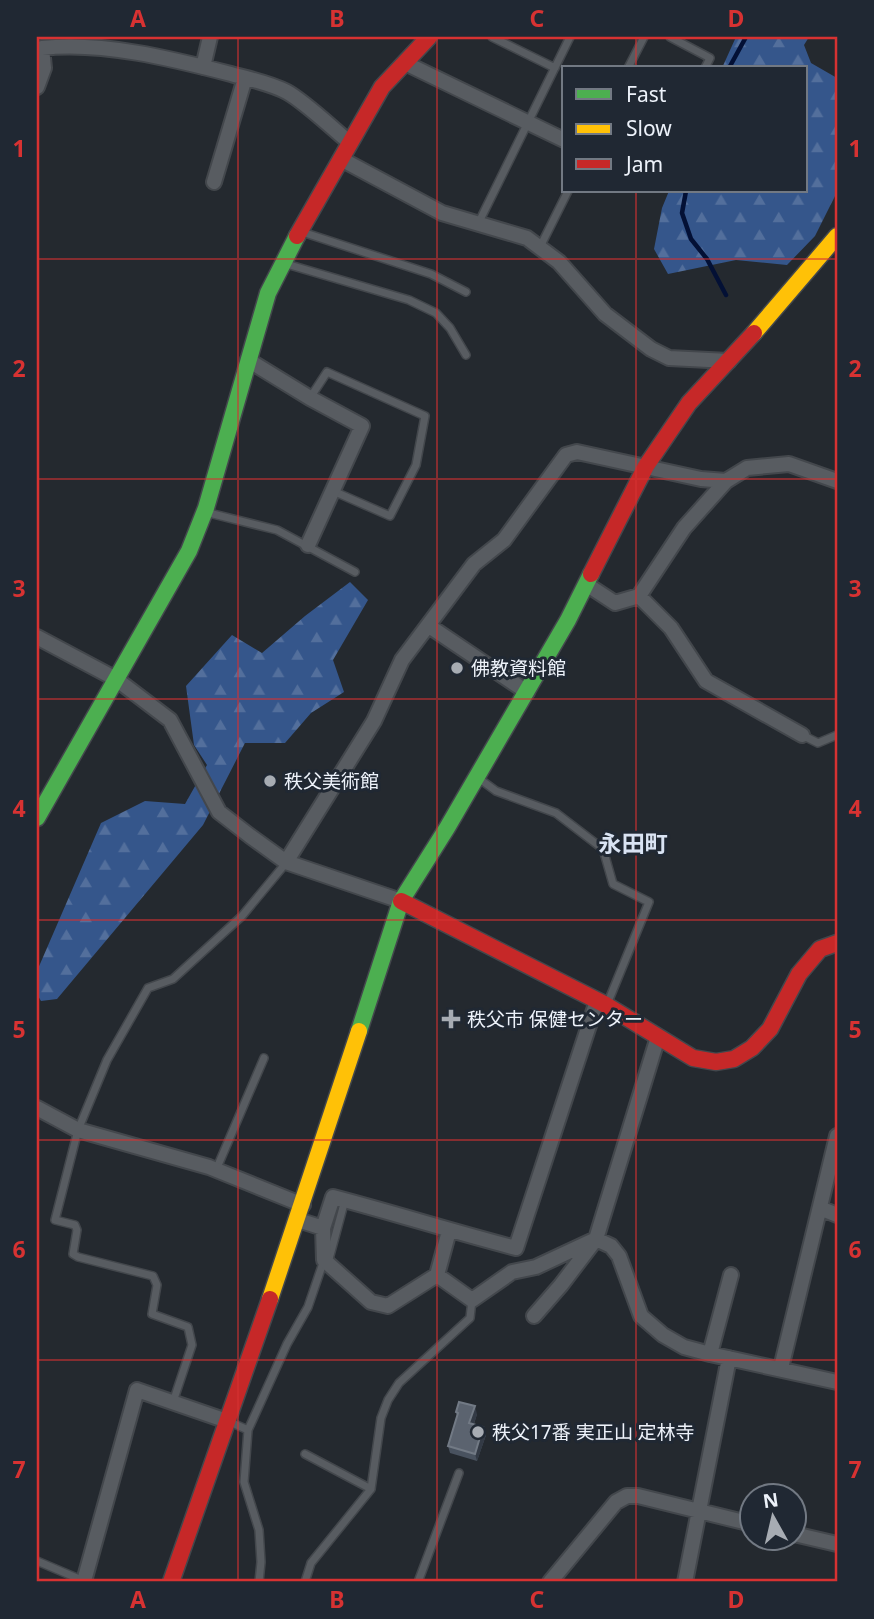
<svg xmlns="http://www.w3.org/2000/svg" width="874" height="1619" font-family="'Noto Sans','Noto Sans JP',sans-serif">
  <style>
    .forest { fill: url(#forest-firs) }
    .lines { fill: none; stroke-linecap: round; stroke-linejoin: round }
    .stream { stroke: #031035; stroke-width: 4.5 }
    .lane-casing { stroke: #43474c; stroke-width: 10 }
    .street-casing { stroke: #43474c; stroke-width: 18 }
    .fast-casing { stroke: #43474c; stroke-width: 19 }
    .slow-casing { stroke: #43474c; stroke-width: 19 }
    .jam-casing { stroke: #43474c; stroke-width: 19 }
    .lane { stroke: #585c61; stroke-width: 7 }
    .street { stroke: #585c61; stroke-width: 14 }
    .fast { stroke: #4caf50; stroke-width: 16 }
    .slow { stroke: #ffc107; stroke-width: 16 }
    .jam { stroke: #c62828; stroke-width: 16 }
    .wall { fill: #49525f }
    .shaded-wall { fill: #333a45 }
    .building { fill: #5b636f; stroke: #727a85; stroke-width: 2 }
    .grid { fill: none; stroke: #d73232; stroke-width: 2; stroke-opacity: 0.55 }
    .poi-dot { fill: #a7acb3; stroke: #202833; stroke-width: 2.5 }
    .labels { text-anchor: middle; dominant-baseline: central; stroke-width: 6; stroke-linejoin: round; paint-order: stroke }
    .poi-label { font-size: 19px; fill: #edf2fa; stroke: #202833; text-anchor: start }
    .quarter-label { font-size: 23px; font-weight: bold; fill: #d9e3f3; stroke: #202833 }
    .neatline { fill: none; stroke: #d73232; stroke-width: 2.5 }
    .grid-label { font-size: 23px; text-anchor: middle; font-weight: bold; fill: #d73232 }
  </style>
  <defs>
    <pattern id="forest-firs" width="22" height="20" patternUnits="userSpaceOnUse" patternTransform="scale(1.75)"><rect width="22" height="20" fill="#35568b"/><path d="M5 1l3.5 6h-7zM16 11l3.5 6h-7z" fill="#536f9c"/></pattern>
  </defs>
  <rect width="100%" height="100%" fill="#24292f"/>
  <path class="forest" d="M736,37H809L804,45L811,63L837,78V192L815,236L787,265L736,260L668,274L654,249L662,208L669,191H806V68H722Z
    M350,582L368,600L333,660L344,692L311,713L285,743H245L203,825L57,999L41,1001L37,994V971L101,823L145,801L185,804L207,765L194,745L186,686L232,635L262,653L305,616Z"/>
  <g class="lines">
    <path class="stream" d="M729,68L746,37
      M686,191L682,213L691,239L707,259L726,295"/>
    <g class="lane-casing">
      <path id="lane" d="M492,37L555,68
        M670,37L710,58L705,68
        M628,68L644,37
        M478,224L570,37
        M299,231L431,274L466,292
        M540,247L568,191
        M283,263L409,300L436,313L450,328L466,355
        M310,398L327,372L425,416L416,465L390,516L333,491
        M205,512L277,530L355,572
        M802,735L818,743L837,735
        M477,777L496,791L556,813L603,849L613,884L649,902L608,1002
        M216,1170L264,1058
        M329,1259L345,1200
        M173,1402L192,1345L188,1327L152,1314L157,1285L153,1276L78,1257L73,1254L77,1230L75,1225L55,1220L78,1130L107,1060L148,988L173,979L242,916L286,863
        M230,1422L248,1430L244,1482L259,1530L261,1562L259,1582
        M248,1430L287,1344L308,1307L324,1260
        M305,1454L371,1489
        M37,1561L84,1581
        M305,1582L311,1563L371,1489L381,1418L388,1400L399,1383L470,1318L472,1300
        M418,1582L459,1473"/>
    </g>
    <g class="street-casing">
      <path id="street" d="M405,63L564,140
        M203,67L210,37
        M37,87L44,68L42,48C101,41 173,59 231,74C249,79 270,83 287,92C305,102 332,128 349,142
        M341,159L442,213L527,238L559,262L605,314L651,349L669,358L729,361
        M214,182L245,78
        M248,360L310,398L362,426L308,545
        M586,584L615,603L639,596L684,528L726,481
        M639,596L671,628L706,681L802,735
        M429,626L527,692
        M37,637L116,679L170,720L219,812L250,836L286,862L401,901
        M286,862L374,721L402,660L474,564L504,540L566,455L577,452L701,479L726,481L747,468L789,464L837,481
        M37,1108L78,1130L209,1167L303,1205
        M820,1208L837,1215
        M298,1220L323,1228L324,1260L371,1302L388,1306L437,1275L472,1300L512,1272L536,1267L596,1239L611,1246L619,1256L641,1316L663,1335L684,1347L710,1354L837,1382
        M323,1228L333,1197C394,1213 454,1232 516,1248L597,1001
        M437,1275L449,1231
        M534,1316L561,1285L596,1239L658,1037
        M710,1354L731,1275
        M781,1368L837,1136
        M794,1534L837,1544
        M86,1582L84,1581L137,1390L227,1421
        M550,1582L616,1502L627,1496H638L752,1524
        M685,1582L729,1358"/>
    </g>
    <g class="fast-casing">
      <path id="fast" d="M37,818L189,551L206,508L268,293L297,236
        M359,1031L401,901L447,828L568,620L591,574"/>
    </g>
    <g class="slow-casing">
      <path id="slow" d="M754,333L837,236
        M270,1299L359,1031"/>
    </g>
    <g class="jam-casing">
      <path id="jam" d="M297,236L382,87L429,37
        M591,574L646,466L689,403L754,333
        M401,901L606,1005L693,1058L716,1062L734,1059L752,1048L770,1029L799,974L820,949L837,943
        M171,1582L270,1299"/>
    </g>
    <use href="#lane" class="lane"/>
    <use href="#street" class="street"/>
    <use href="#fast" class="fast"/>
    <use href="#slow" class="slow"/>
    <use href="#jam" class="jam"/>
  </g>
  <path class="wall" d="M456,1412L477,1414L474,1424L486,1435L477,1461L450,1453L448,1446L457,1416Z"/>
  <path class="shaded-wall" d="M475,1406L477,1414L472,1430L469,1423Z
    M483,1427L486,1435L477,1461L475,1454Z"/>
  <path class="building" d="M459,1402L475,1406L469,1423L483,1427L475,1454L448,1446L458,1413L456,1412Z"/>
  <path class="grid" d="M238,37V1582M437,37V1582M636,37V68M636,191V1582M37,259H837M37,479H837M37,699H837M37,920H837M37,1140H837M37,1360H837"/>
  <g class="poi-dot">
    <circle cx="457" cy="668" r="7"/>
    <circle cx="270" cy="781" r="7"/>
    <path d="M447.5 1008.5h7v7h7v7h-7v7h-7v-7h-7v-7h7z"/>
    <circle cx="478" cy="1432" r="7"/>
  </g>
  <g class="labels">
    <g class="poi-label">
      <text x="471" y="668">佛教資料館</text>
      <text x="284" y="781">秩父美術館</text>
      <text x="467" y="1019">秩父市 保健センター</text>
      <text x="492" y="1432">秩父17番 実正山 定林寺</text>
    </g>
    <g class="quarter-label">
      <text x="633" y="843">永田町</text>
    </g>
  </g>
  <rect width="874" height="1619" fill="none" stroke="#202833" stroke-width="77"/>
  <rect x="562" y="66" width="245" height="126" fill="#202833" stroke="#727983" stroke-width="2"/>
  <rect x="576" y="89" width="35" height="10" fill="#4caf50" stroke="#727983" stroke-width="2"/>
  <text x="626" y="102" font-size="21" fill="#edf2fa">Fast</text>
  <rect x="576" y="124" width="35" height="10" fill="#ffc107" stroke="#727983" stroke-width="2"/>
  <text x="626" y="136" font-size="21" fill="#edf2fa">Slow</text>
  <rect x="576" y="159" width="35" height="10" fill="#c62828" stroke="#727983" stroke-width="2"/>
  <text x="626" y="172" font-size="21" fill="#edf2fa">Jam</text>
  <g transform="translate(773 1517) rotate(352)"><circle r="33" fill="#202833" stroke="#727983" stroke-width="2"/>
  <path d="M0-5L12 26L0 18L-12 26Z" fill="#a7acb3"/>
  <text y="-10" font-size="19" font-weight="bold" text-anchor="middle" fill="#edf2fa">N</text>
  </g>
  <rect x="38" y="38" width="798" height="1542" class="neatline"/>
  <g class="grid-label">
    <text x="138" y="27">A</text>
    <text x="337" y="27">B</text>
    <text x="537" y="27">C</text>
    <text x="736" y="27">D</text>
    <text x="19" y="157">1</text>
    <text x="855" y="157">1</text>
    <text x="19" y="377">2</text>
    <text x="855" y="377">2</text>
    <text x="19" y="597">3</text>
    <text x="855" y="597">3</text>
    <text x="19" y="817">4</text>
    <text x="855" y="817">4</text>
    <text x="19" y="1038">5</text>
    <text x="855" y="1038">5</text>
    <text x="19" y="1258">6</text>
    <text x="855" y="1258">6</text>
    <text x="19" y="1478">7</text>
    <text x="855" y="1478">7</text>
    <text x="138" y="1608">A</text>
    <text x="337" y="1608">B</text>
    <text x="537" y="1608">C</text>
    <text x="736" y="1608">D</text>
  </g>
</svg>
